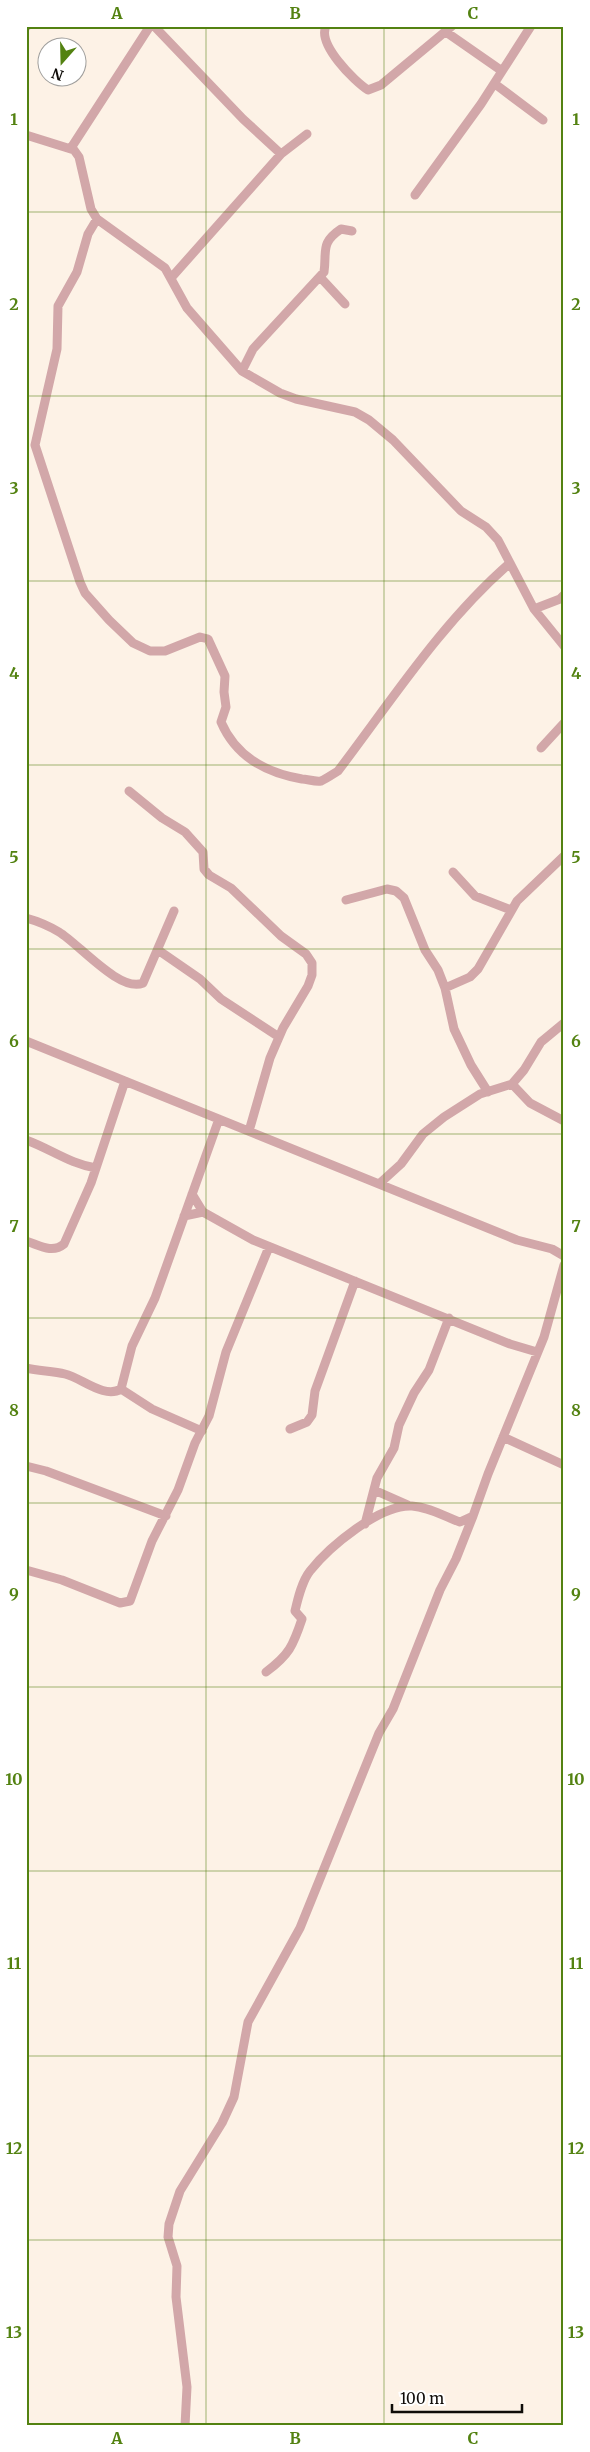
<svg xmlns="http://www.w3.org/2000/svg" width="590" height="2452" font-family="Merriweather,serif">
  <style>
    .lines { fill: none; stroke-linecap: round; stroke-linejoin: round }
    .minor { stroke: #d2a7a9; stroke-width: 9 }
    .grid { fill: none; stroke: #538211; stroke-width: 1; stroke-opacity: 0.55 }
    .neatline { fill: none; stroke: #538211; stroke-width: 2 }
    .grid-label { font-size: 16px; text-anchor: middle; font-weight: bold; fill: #538211 }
  </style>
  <rect width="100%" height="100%" fill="#fdf2e6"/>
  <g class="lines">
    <path class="minor" d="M154,26L243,119L281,154
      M326,26C317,44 354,81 368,90L381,85L452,26
      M26,27L27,26
      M446,32L502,71
      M495,84L543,120
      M26,135L74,150L79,157L91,209L97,219L165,268L187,308L242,371L280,393L296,399L355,412L369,420L393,440L461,511L486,527L498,540L534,609L564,646
      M71,148L150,26
      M415,195L481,104L531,26
      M97,219L88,234L77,272L58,306L57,349L35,445L80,582L85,593L109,620L133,643L150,651H165L200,637L208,639L225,676L224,692L226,707L221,722C236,757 266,773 302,779C307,779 315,782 321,781C326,779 333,774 338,771C392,700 442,622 510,563
      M320,277L345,304
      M171,278L281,154L307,134
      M242,371L253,349L324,272C327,251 320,243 341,229L352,231
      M534,609L560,599L564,595
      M541,748L564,723
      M129,791L162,818L185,832L203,852L204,869L209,875L231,888L281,936L306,954L312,963V975L308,986L283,1028L270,1058L249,1131
      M453,872L475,896L511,910
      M346,900L387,889L396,891L404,898L425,950L438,970L445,988L454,1029L471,1065L488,1092
      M26,918C37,921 49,926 59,932C79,944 120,993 143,983L174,911
      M158,950L200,979L221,999L279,1037
      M445,988L470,977L478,969L517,901L564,856
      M26,1041L517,1240L552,1249L564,1256
      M512,1084L530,1103L564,1121
      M26,1140C51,1149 70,1164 96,1168
      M379,1184L401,1164L423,1134L444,1117L480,1094L512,1084L524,1070L541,1042L564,1023
      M192,1194L203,1212L253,1240L510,1344L537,1352
      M184,1216L203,1212
      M26,1241C39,1245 52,1254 64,1244L91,1183L125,1081
      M26,1368C39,1371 53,1371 65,1374C82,1378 104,1399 121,1389L132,1346L155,1298L219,1119
      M121,1389L152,1409L202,1431
      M290,1429L307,1422L312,1415L315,1391L355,1281
      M503,1437L564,1465
      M26,1466L46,1471L166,1516
      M374,1490L408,1505
      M365,1524L377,1478L394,1448L399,1425L414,1393L429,1370L449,1318
      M26,1570L62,1580L120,1603L130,1601L152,1541L178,1490L195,1443L209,1416L226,1352L269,1247
      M266,1672C289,1655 293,1646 302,1619L295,1611C298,1598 302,1581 310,1571C329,1547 380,1504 412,1506C429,1507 444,1516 460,1522L473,1516
      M185,2426L187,2387L176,2297L177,2266L168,2237L169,2224L180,2191L222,2123L234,2097L248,2022L300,1928L379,1733L393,1709L440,1590L456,1559L473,1516L488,1474L544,1337L564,1265"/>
  </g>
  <path class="grid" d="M206,26V2426M384,26V2426M26,212H564M26,396H564M26,581H564M26,765H564M26,949H564M26,1134H564M26,1318H564M26,1503H564M26,1687H564M26,1871H564M26,2056H564M26,2240H564"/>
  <rect width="590" height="2452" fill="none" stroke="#ffffff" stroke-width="55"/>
  <g transform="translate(62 62) rotate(200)"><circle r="24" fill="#ffffff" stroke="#9f9e9c"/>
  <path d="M0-4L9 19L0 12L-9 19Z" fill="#538211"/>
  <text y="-8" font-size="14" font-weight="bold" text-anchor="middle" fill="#0f0c08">N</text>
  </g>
  <path d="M392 2404v8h130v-8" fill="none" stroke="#0f0c08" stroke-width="2.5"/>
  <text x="400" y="2404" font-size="15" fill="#0f0c08" stroke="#ffffff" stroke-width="4" paint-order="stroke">100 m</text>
  <rect x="28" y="28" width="534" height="2396" class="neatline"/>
  <g class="grid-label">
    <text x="117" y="19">A</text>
    <text x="295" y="19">B</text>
    <text x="473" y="19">C</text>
    <text x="14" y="125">1</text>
    <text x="576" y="125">1</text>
    <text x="14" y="310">2</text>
    <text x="576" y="310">2</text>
    <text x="14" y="494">3</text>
    <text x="576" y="494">3</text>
    <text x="14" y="679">4</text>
    <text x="576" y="679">4</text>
    <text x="14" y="863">5</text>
    <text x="576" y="863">5</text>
    <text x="14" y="1047">6</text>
    <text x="576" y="1047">6</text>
    <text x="14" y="1232">7</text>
    <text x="576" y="1232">7</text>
    <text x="14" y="1416">8</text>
    <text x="576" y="1416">8</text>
    <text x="14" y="1600">9</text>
    <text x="576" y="1600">9</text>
    <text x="14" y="1785">10</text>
    <text x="576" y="1785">10</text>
    <text x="14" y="1969">11</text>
    <text x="576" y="1969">11</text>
    <text x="14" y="2154">12</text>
    <text x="576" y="2154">12</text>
    <text x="14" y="2338">13</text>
    <text x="576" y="2338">13</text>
    <text x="117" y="2444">A</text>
    <text x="295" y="2444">B</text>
    <text x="473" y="2444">C</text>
  </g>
</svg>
